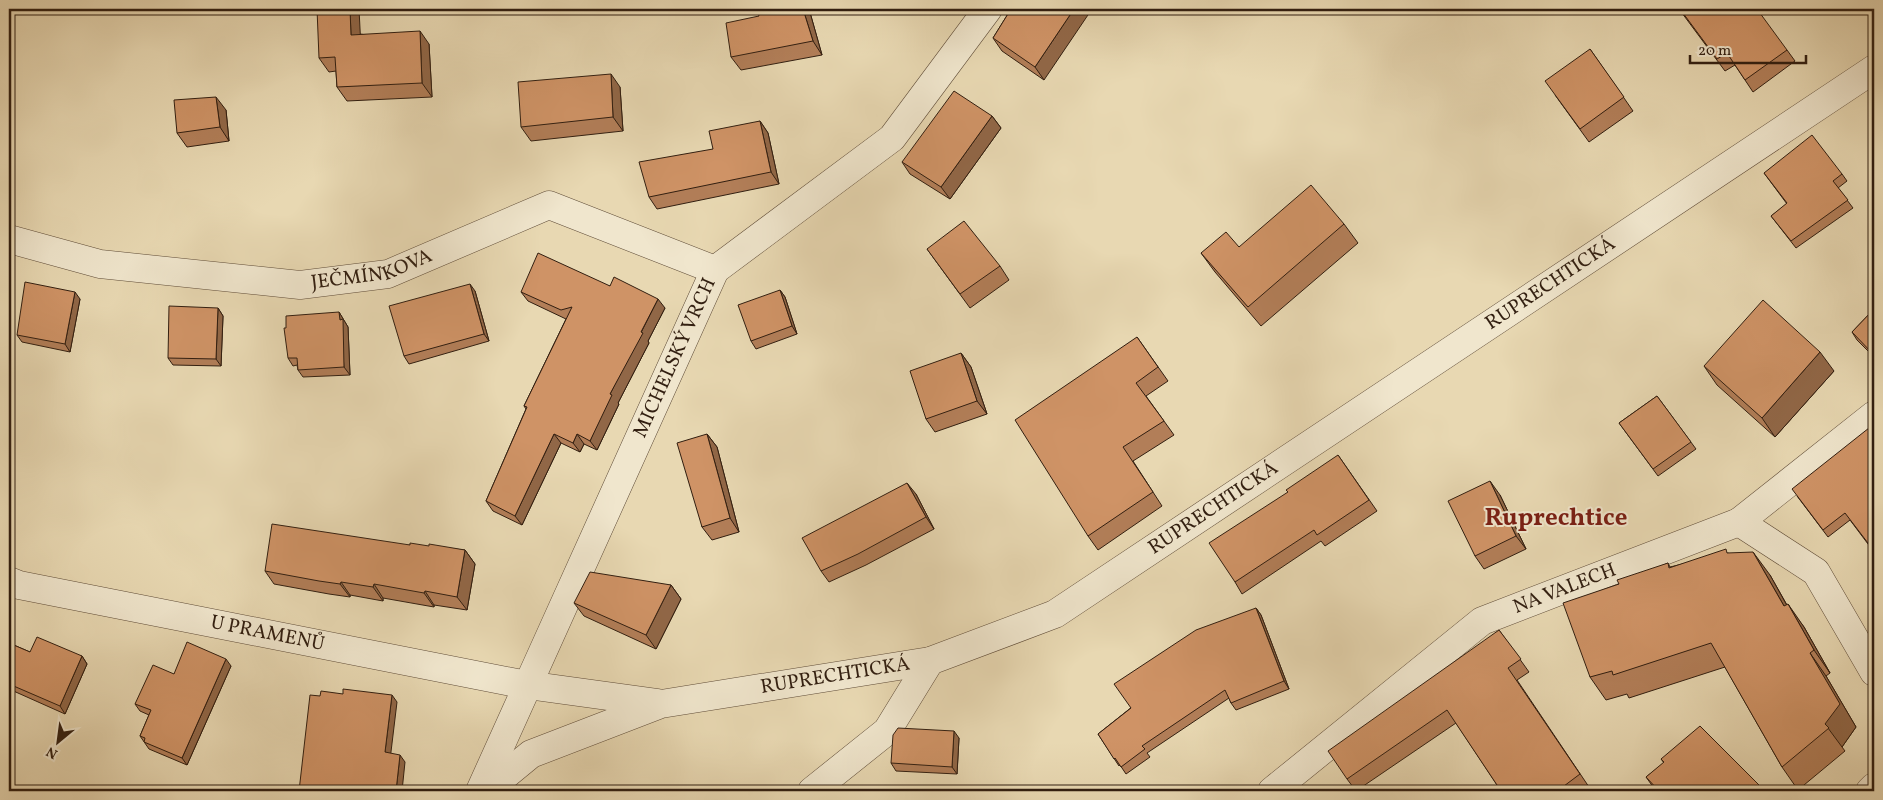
<svg xmlns="http://www.w3.org/2000/svg" width="1883" height="800" font-family="Vollkorn,serif">
  <style>
    .lines { fill: none; stroke-linecap: round; stroke-linejoin: round }
    .minor-casing { stroke: #5f4c38; stroke-width: 29 }
    .minor { stroke: #f0e6cd; stroke-width: 28 }
    .wall { fill: #b27e58; stroke: #311e10 }
    .shaded-wall { fill: #916747; stroke: #311e10 }
    .building { fill: #cf9366; stroke: #311e10 }
    .labels { text-anchor: middle; dominant-baseline: central; stroke-width: 4; stroke-linejoin: round; paint-order: stroke }
    .street-label { font-size: 20px; fill: #311e10; stroke: #f0e6cd }
    .district-label { font-size: 25px; font-weight: bold; fill: #7a1f14; stroke: #f0e6cd }
  </style>
  <rect width="100%" height="100%" fill="#e8d8b2"/>
  <filter id="stains"><feTurbulence type="fractalNoise" baseFrequency=".004" numOctaves="4"/><feColorMatrix values="0 0 0 0 .2 0 0 0 0 .09 0 0 0 0 .02 0 0 0 .5 -.17"/></filter>
  <radialGradient id="worn" r=".72"><stop offset=".6" stop-color="#630" stop-opacity="0"/><stop offset="1" stop-color="#630" stop-opacity=".3"/></radialGradient>
  <g class="lines">
    <g class="minor-casing">
      <g id="minor">
        <path id="s1" d="M9,239L100,264L300,285L388,274L549,205L715,270"/>
        <path d="M1739,522L1816,572L1874,672"/>
        <path id="s2" d="M9,581L19,585L527,685L658,703"/>
        <path id="s3" d="M480,791L715,270L892,138L988,9"/>
        <path id="s4" d="M486,791L531,754L661,704L930,661L1055,614L1874,69"/>
        <path d="M812,791L887,731L930,661"/>
        <path id="s5" d="M1272,791L1482,621L1739,522L1874,415"/>
        <path d="M1870,791L1874,787"/>
      </g>
    </g>
    <use href="#minor" class="minor"/>
  </g>
  <path class="wall" d="M809,9L822,55L741,70L731,57L759,16Z
    M1011,9L1044,80L1002,51L993,38Z
    M1679,9L1787,50L1795,61L1753,92L1735,65L1725,71Z
    M360,34L429,44L432,97L347,101L337,87L336,71L329,72L319,58Z
    M1590,49L1633,111L1589,142L1555,95Z
    M620,87L623,131L531,141L521,127Z
    M226,110L229,141L187,147L177,133Z
    M992,116L1001,128L950,199L910,174L902,162Z
    M760,121L768,133L779,184L657,209L649,197L713,149Z
    M1764,173L1842,174L1847,181L1838,188L1853,208L1796,248L1771,216L1787,204Z
    M1344,224L1358,243L1261,326L1215,272L1201,253L1239,247Z
    M927,249L1000,266L1009,280L970,308Z
    M610,286L665,308L648,341L649,343L618,403L619,404L597,450L584,444L580,452L561,443L522,525L493,511L486,501L526,409L524,406L566,319L528,301L521,292Z
    M780,290L785,297L797,334L756,349L751,341Z
    M475,291L489,341L409,364L404,356Z
    M80,299L70,352L22,342L17,335Z
    M218,308L223,316L221,366L173,365L168,358Z
    M1874,309V357L1857,340L1852,332Z
    M339,312L348,327L350,375L303,377L298,370L297,365L293,366L288,358Z
    M1137,337L1168,381L1146,396L1174,435L1133,461L1162,506L1098,550L1088,536Z
    M961,353L971,367L987,414L935,432L926,419Z
    M1704,366L1834,371L1775,437L1717,385Z
    M1657,396L1696,449L1658,476L1619,423Z
    M1874,424V552L1850,520L1828,537L1797,496Z
    M707,434L717,447L739,532L712,540L702,527Z
    M1338,455L1377,511L1325,546L1321,541L1242,594L1235,582Z
    M916,494L934,529L866,565L829,582L821,571Z
    M1500,495L1526,549L1484,569L1475,556Z
    M410,545L465,550L475,564L467,610L434,605V607L383,598V601L350,595V597L329,594L274,584L265,571Z
    M1728,553L1770,575L1787,605L1804,627L1830,673L1826,676L1856,727L1842,747L1845,751L1798,790L1782,767L1725,667L1629,698L1627,694L1606,700L1590,677L1619,584L1668,563L1670,567Z
    M671,585L681,599L656,649L584,616L574,603Z
    M1256,608L1261,615L1289,689L1236,710L1231,703L1229,698L1147,753L1150,757L1126,774L1120,765L1119,766L1098,734Z
    M1499,630L1529,672L1517,680L1589,787L1583,791H1501L1456,723L1356,791L1347,779Z
    M9,643L30,652L82,656L87,664L65,714L9,689Z
    M231,666L187,765L149,749L140,736L149,715L140,711L135,704L174,674Z
    M959,738L957,774L896,771L891,763Z
    M1661,759L1760,786L1764,791H1656L1646,777L1664,763Z"/>
  <path class="shaded-wall" d="M350,9H359L361,48L351,35Z
    M803,9H809L822,55L813,41Z
    M1074,9H1092L1044,80L1035,67Z
    M420,31L429,44L432,97L422,83Z
    M611,74L620,87L623,131L613,117Z
    M216,97L226,110L229,141L220,127Z
    M992,116L1001,128L950,199L941,187Z
    M760,121L768,133L779,184L771,172Z
    M9,122L14,129L9,139Z
    M470,284L475,291L489,341L484,334Z
    M780,290L785,297L797,334L792,326Z
    M75,292L80,299L70,352L65,344Z
    M658,299L665,308L648,341L649,343L618,403L619,404L597,450L590,441L610,394Z
    M218,308L223,316L221,366L216,359Z
    M339,312L348,327L350,375L344,367Z
    M1820,352L1834,371L1775,437L1762,418Z
    M961,353L971,367L987,414L977,401Z
    M554,434L561,443L522,525L515,516Z
    M577,434L584,444L580,452L573,443Z
    M707,434L717,447L739,532L730,518Z
    M1490,481L1500,495L1526,549L1516,536Z
    M907,483L916,494L934,529L926,517Z
    M465,550L475,564L467,610L457,597Z
    M1753,552L1770,575L1800,629L1784,606Z
    M341,582L350,595V597L340,584Z
    M374,584L383,598V601L373,587Z
    M671,585L681,599L656,649L646,635Z
    M425,591L434,605V607L424,593Z
    M1788,604L1804,627L1830,673L1814,650Z
    M1256,608L1261,615L1289,689L1284,681Z
    M1810,653L1826,676L1856,727L1842,747L1825,724Z
    M82,656L87,664L65,714L60,706Z
    M226,659L231,666L187,765L182,758Z
    M392,695L397,702L390,760L385,752Z
    M954,731L959,738L957,774L952,767Z
    M400,755L405,762L402,791H396Z"/>
  <path class="building" d="M317,9H350L351,35L420,31L422,83L337,87L335,57L319,58Z
    M757,9H803L813,41L731,57L726,23L759,16Z
    M1011,9H1074L1035,67L993,38Z
    M1680,9H1757L1787,50L1745,80L1727,53L1717,59Z
    M1590,49L1624,97L1580,129L1545,81Z
    M611,74L613,117L521,127L518,82Z
    M954,91L992,116L941,187L902,162Z
    M1874,93V103L1870,96Z
    M216,97L220,127L177,133L174,100Z
    M760,121L771,172L649,197L639,162L713,149L709,131Z
    M1812,135L1842,174L1833,181L1848,200L1791,241L1771,216L1787,203L1764,173Z
    M1311,185L1344,224L1248,307L1201,253L1226,232L1239,247Z
    M964,221L1000,266L960,294L927,249Z
    M538,253L610,286L614,277L658,299L641,332L643,333L610,394L612,395L590,441L577,434L573,443L554,434L515,516L486,501L527,407L524,406L572,307L561,310L521,292Z
    M25,282L75,292L65,344L17,335Z
    M470,284L484,334L404,356L389,306Z
    M780,290L792,326L751,341L738,305Z
    M1763,300L1820,352L1762,418L1704,366Z
    M169,306L218,308L216,359L168,358Z
    M1874,309V355L1852,332Z
    M339,312L340,320L343,319L344,367L298,370L297,358H288L284,328H286V316Z
    M1137,337L1158,367L1136,383L1164,421L1123,447L1153,492L1088,536L1015,420Z
    M961,353L977,401L926,419L910,371Z
    M1657,396L1691,442L1653,469L1619,423Z
    M1874,424V544L1871,547L1845,513L1823,530L1792,489Z
    M707,434L730,518L702,527L677,443Z
    M1338,455L1369,500L1317,535L1314,530L1235,582L1209,543L1288,492L1286,490Z
    M1490,481L1516,536L1475,556L1448,501Z
    M907,483L926,517L858,554L821,571L802,538Z
    M272,524L410,545V543L429,546V544L465,550L457,597L425,591L424,593L374,584L373,587L341,582L340,584L319,581L265,571Z
    M1726,549L1727,553L1753,552L1784,606L1788,604L1814,650L1810,653L1840,704L1825,724L1829,728L1782,767L1711,643L1613,675L1612,671L1590,677L1563,603L1619,584L1617,580L1668,563L1669,568Z
    M590,572L671,585L646,635L574,603Z
    M1256,608L1284,681L1231,703L1225,690L1142,746L1145,749L1121,767L1115,758L1114,759L1098,734L1131,708L1114,684L1196,630Z
    M1499,630L1521,659L1508,668L1580,774L1564,786L1568,791H1501L1447,710L1347,779L1328,751Z
    M37,637L82,656L60,706L9,684V643L30,652Z
    M187,642L226,659L182,758L144,742L145,738L140,736L151,710L135,704L153,665L174,674Z
    M343,689L392,695L385,752L400,755L396,791H299L310,695L320,696L321,691L343,694Z
    M1700,726L1760,786L1754,791H1659L1646,777L1664,762L1661,759Z
    M898,728L954,731L952,767L891,763L893,735Z"/>
  <g class="labels">
    <g class="street-label">
      <text stroke="none"><textPath href="#s1" startOffset="369">JEČMÍNKOVA</textPath></text>
      <text stroke="none"><textPath href="#s4" startOffset="1199">RUPRECHTICKÁ</textPath></text>
      <text stroke="none"><textPath href="#s3" startOffset="475">MICHELSKÝ VRCH</textPath></text>
      <text stroke="none"><textPath href="#s4" startOffset="794">RUPRECHTICKÁ</textPath></text>
      <text stroke="none"><textPath href="#s5" startOffset="359">NA VALECH</textPath></text>
      <text stroke="none"><textPath href="#s2" startOffset="264">U PRAMENŮ</textPath></text>
      <text stroke="none"><textPath href="#s4" startOffset="374">RUPRECHTICKÁ</textPath></text>
    </g>
    <g class="district-label">
      <text x="1556" y="518">Ruprechtice</text>
    </g>
  </g>
  <rect width="1883" height="800" fill="none" stroke="#e8d8b2" stroke-width="30"/>
  <rect x="10" y="10" width="1863" height="780" fill="none" stroke="#311e10" stroke-width="2.5"/>
  <rect x="15" y="15" width="1853" height="770" fill="none" stroke="#311e10"/>
  <g transform="translate(58 742) rotate(209)" stroke="#f0e6cd" stroke-width="4" paint-order="stroke">
  <path d="M0-4L9 19L0 12L-9 19Z" fill="#311e10"/>
  <text y="-8" font-size="14" font-weight="bold" text-anchor="middle" fill="#311e10">N</text>
  </g>
  <path d="M1690 55v8h116v-8" fill="none" stroke="#311e10" stroke-width="2.5"/>
  <text x="1698" y="55" font-size="15" fill="#311e10" stroke="#f0e6cd" stroke-width="4" paint-order="stroke">20 m</text>
  <rect width="100%" height="100%" filter="url(#stains)"/>
  <rect width="100%" height="100%" fill="url(#worn)"/>
</svg>
